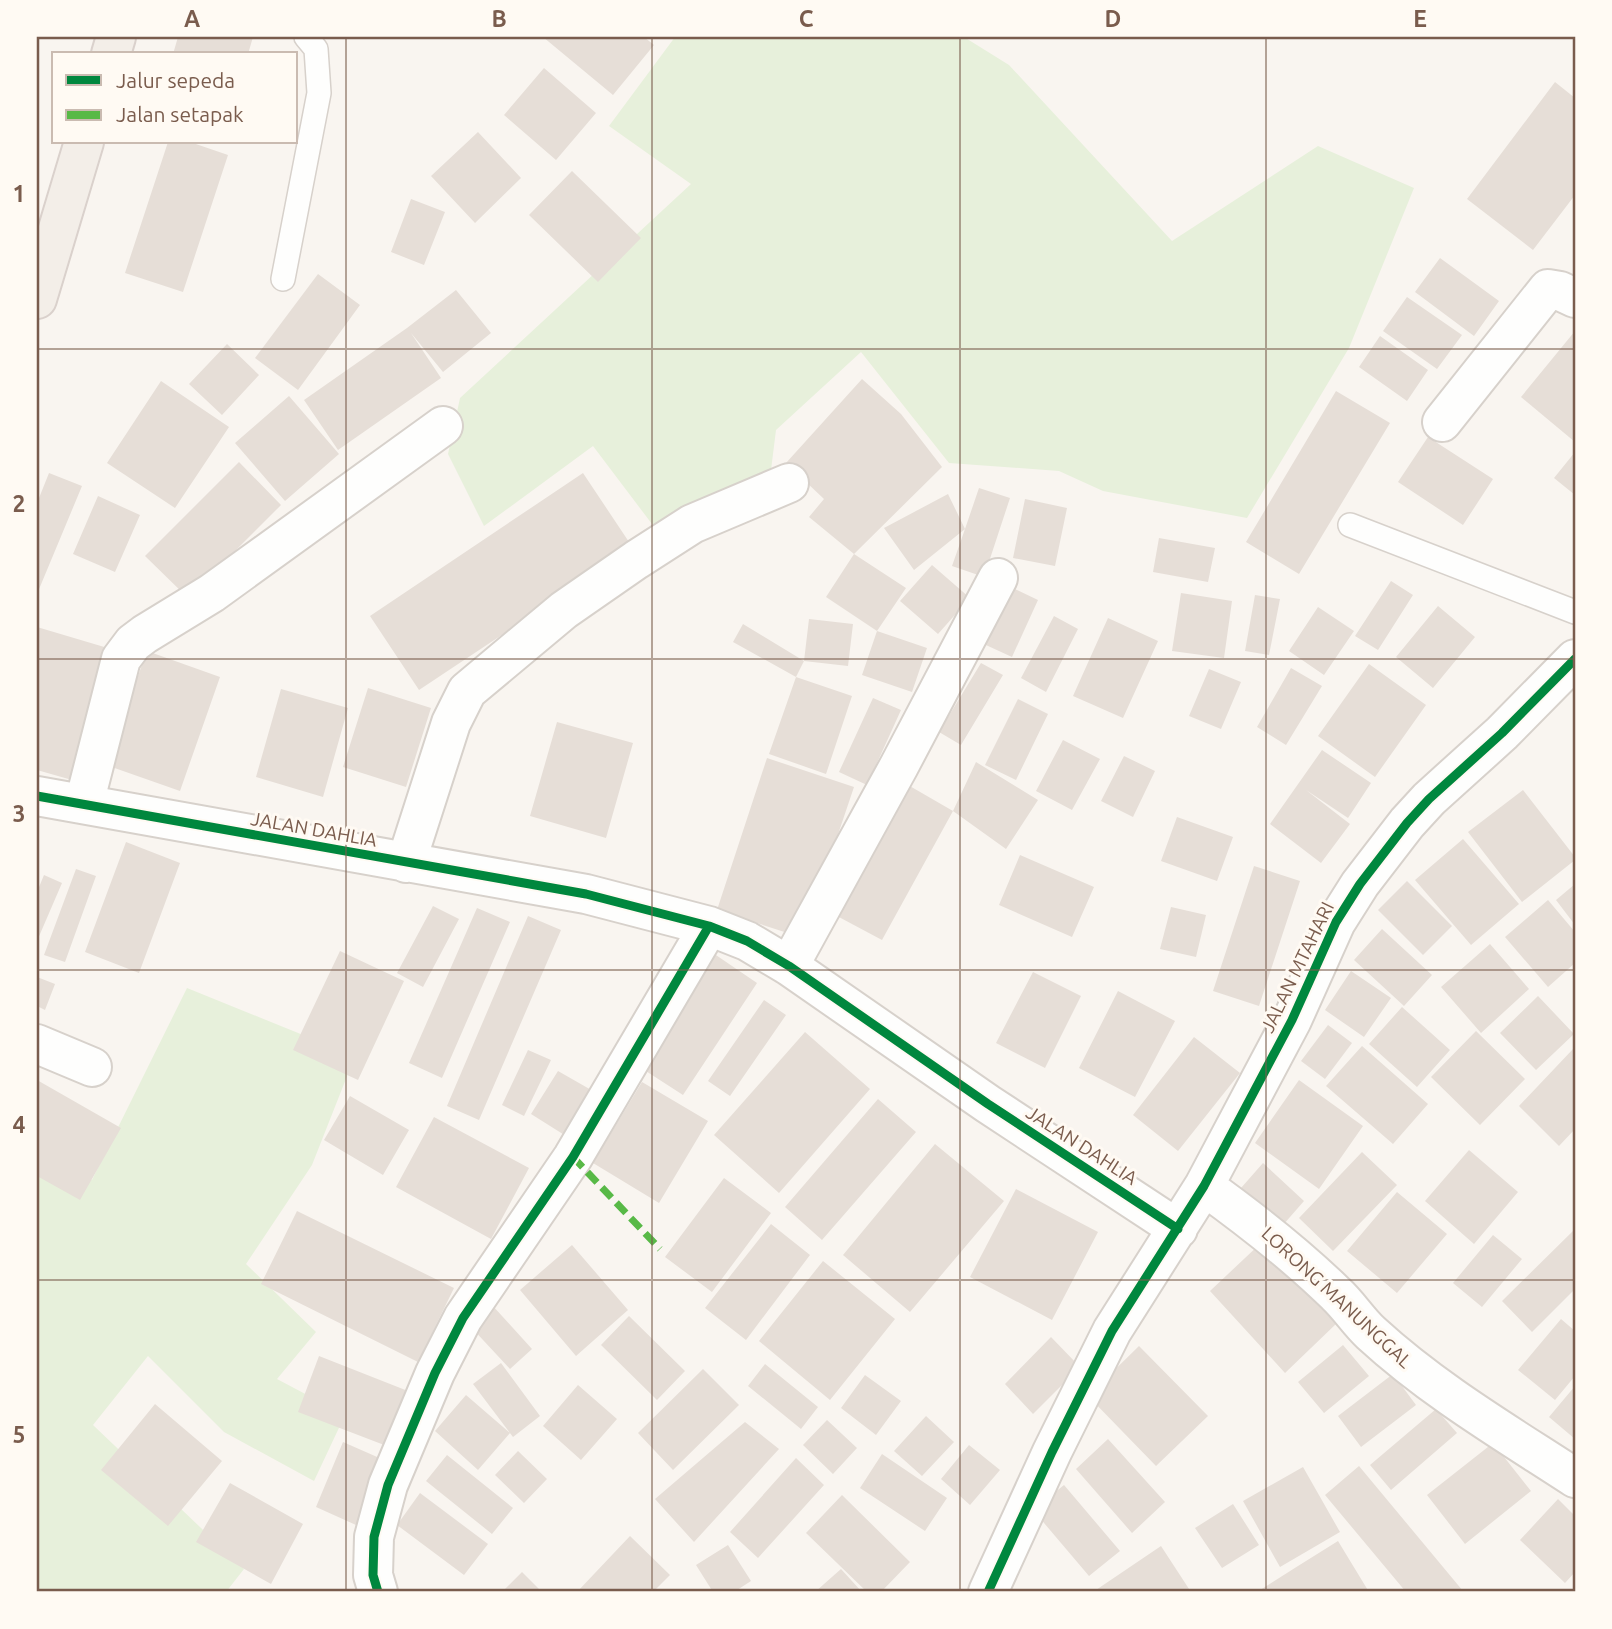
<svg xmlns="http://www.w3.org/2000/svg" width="1612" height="1629" font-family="Ubuntu,sans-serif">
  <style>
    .green { fill: #e7f0db }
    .building { fill: #e6ded7 }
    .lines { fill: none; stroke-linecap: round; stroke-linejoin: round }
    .lane-casing { stroke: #d7d1cb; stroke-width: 26 }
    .street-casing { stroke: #d7d1cb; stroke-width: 42 }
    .primary-casing { stroke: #dad1cc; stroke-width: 42 }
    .lane { stroke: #fefefd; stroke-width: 23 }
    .street { stroke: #fefefd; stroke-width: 38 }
    .primary { stroke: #f3eee8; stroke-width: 38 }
    .quiet { stroke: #58b947; stroke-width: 7; stroke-dasharray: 14 7; stroke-linecap: butt }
    .cycleway-casing { stroke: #fffaf3; stroke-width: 13 }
    .cycleway { stroke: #00873e; stroke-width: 9 }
    .grid { fill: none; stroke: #7a5c4d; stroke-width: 2; stroke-opacity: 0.55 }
    .labels { text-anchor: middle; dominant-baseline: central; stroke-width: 6; stroke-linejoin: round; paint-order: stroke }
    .street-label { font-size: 19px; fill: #7a5c4d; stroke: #fffaf3 }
    .neatline { fill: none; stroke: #7a5c4d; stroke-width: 2.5 }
    .grid-label { font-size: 23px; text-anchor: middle; font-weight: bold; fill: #7a5c4d }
  </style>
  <rect width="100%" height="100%" fill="#f9f5f0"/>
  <path class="green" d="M675,37H964L1009,65L1172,241L1318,146L1414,188L1349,348L1247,518L1103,491L1059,471L949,463L861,352L776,430L767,502L658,532L593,446L484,526L448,454L460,398L691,184L609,126Z
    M187,988L355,1056L312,1165L246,1264L316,1332L277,1379L345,1415L314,1481L224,1432L148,1356L93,1425L244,1569L226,1592H37V1138L92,1180Z"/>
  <path class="building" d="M178,37H253L248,54H173Z
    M543,37H644L654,45L613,95Z
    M544,68L596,113L556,160L504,115Z
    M1555,82L1575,98V195L1533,250L1467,199Z
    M478,132L521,178L475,223L431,176Z
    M168,142H190L228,155L183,292L125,273Z
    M572,171L641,238L598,282L529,215Z
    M411,199L445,212L424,265L391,252Z
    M1440,258L1499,301L1474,336L1415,292Z
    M318,274L360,305L298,390L255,358Z
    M456,290L491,333L443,372L411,333L441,378L338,450L304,400L407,328Z
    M1407,297L1462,335L1437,369L1383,331Z
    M1575,331V442L1521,397Z
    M1380,336L1428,370L1407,401L1359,367Z
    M227,344L259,375L222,415L189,384Z
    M862,379L901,414L942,467L854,554L906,588L877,631L927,648L912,692L862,675L877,631L826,597L854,554L809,517L824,499L786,463Z
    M161,381L229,427L175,508L107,463Z
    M1336,391L1390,423L1299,574L1246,542Z
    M289,396L339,454L285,501L235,443Z
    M1428,437L1493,479L1463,525L1398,482Z
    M1575,452V495L1554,478Z
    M239,462L281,505L188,598L145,556Z
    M49,473L82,486L37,594V503Z
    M583,473L633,548L419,690L370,616Z
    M979,488L1010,498L984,577L952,566L965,529L914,570L884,528L948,494L965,529Z
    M98,496L140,515L115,572L73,554Z
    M1025,499L1067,508L1055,566L1013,558Z
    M1159,538L1215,548L1208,582L1153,572Z
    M932,565L970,598L938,634L900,601Z
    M1391,581L1413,595L1378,650L1355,636Z
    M1002,583L1038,600L1012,657L975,640Z
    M1181,593L1232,601L1224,658L1172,651Z
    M1255,595L1280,599L1269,655L1245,651Z
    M1438,606L1475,637L1433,688L1396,657Z
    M1318,607L1354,631L1324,675L1289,651Z
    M1054,616L1078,629L1046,692L1021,678Z
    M1108,618L1158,641L1123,718L1073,696Z
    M809,619L853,624L848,666L804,661Z
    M743,624L804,661L796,677L852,696L826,774L769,754L796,677L733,642Z
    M37,627L111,649L72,780L37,770Z
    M147,651L220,677L180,791L106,765Z
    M981,663L1003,675L961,745L939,732Z
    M1369,664L1426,705L1375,777L1318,736Z
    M1291,668L1322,686L1286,745L1257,727Z
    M1209,669L1241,682L1221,729L1189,716Z
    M368,688L431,708L406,787L343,767Z
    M281,689L348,708L323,797L256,777Z
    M873,698L901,710L867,785L839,772Z
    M1018,699L1048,714L1016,780L985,765Z
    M557,722L633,743L606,838L530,816Z
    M1063,740L1100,759L1072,810L1036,791Z
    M1322,750L1371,783L1348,818L1306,790L1350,824L1321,863L1270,824Z
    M1124,756L1155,771L1133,817L1101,801Z
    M767,758L854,787L803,938L717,910Z
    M976,762L1038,800L1006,849L953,811Z
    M908,785L953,811L882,940L837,916Z
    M1523,790L1575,857V860L1522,902L1468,832Z
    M1177,817L1233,837L1217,881L1161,861Z
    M1463,839L1519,904L1471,945L1415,880Z
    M126,842L180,863L139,973L85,952Z
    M1020,855L1094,887L1072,937L999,905Z
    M1254,866L1300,881L1259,1006L1213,991Z
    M76,869L96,876L65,962L44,955Z
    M44,875L62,883L37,941V892Z
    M1407,881L1452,926L1423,955L1378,910Z
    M1575,884V925L1556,900Z
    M1548,900L1575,932V963L1548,987L1505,937Z
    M433,906L459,919L423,987L397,973Z
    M1171,907L1206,915L1196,957L1160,949Z
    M477,908L510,922L442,1078L409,1063Z
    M528,916L561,930L479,1120L447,1106Z
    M1382,929L1432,975L1404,1006L1354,960Z
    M1490,944L1529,989L1481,1033L1441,987Z
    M340,951L404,981L358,1080L293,1050Z
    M710,951L757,983L683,1095L635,1064Z
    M1351,971L1391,998L1364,1037L1325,1010Z
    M1033,972L1081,996L1045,1068L996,1043Z
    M37,977L55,984L45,1010L37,1006Z
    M1118,991L1175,1021L1135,1097L1079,1068Z
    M1538,996L1574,1034L1536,1070L1500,1033Z
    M764,1000L786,1015L730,1096L708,1081Z
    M1402,1007L1450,1050L1417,1087L1369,1044Z
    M1328,1025L1352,1043L1325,1079L1301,1061Z
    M1476,1031L1525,1079L1480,1125L1431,1077Z
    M805,1032L870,1089L779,1193L714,1135Z
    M1194,1037L1240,1073L1178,1151L1133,1115Z
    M1362,1046L1428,1104L1393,1144L1326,1086Z
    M1573,1049L1575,1051V1129L1559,1146L1519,1106Z
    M528,1050L551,1060L524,1116L502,1105Z
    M558,1071L593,1091L566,1136L531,1114Z
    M37,1080L121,1128L80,1200L37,1176Z
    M1299,1080L1363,1126L1319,1189L1255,1143Z
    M642,1082L708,1121L659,1203L593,1163Z
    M350,1096L409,1130L383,1175L324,1140Z
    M878,1099L916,1132L822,1240L785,1207Z
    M434,1117L529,1168L491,1239L396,1187Z
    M935,1144L1004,1201L910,1312L843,1255Z
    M1469,1150L1518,1192L1474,1244L1425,1201Z
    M1362,1152L1397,1185L1333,1251L1299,1218Z
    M1263,1163L1304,1201L1283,1225L1241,1188Z
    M724,1178L771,1213L712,1292L665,1257Z
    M1016,1189L1098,1232L1052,1320L970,1277Z
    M1397,1192L1447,1234L1397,1293L1347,1251Z
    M297,1211L454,1288L418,1362L261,1284Z
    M771,1224L810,1255L746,1340L705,1308Z
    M1575,1229V1289L1532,1332L1502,1301Z
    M1493,1235L1522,1259L1482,1307L1453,1283Z
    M1262,1242L1337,1323L1285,1373L1210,1291Z
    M572,1245L628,1310L576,1356L520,1290Z
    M823,1261L895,1319L830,1400L759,1341Z
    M492,1305L532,1349L510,1369L470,1326Z
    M629,1316L685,1371L657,1400L601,1345Z
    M1561,1319L1575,1331V1376L1555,1400L1518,1370Z
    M1051,1337L1080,1367L1033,1414L1005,1384Z
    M1343,1345L1369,1376L1324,1413L1298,1382Z
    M1139,1346L1208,1416L1156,1466L1088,1396Z
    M319,1356L413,1393L392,1448L298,1412Z
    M501,1363L540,1416L513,1437L473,1384Z
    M765,1364L818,1407L801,1429L748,1386Z
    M703,1369L739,1405L673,1470L638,1433Z
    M1393,1374L1416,1405L1361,1447L1338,1416Z
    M865,1375L901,1401L876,1435L841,1408Z
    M578,1385L617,1419L581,1460L543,1426Z
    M1575,1386V1439L1549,1417Z
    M466,1395L510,1433L478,1470L435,1431Z
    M155,1404L222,1461L168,1526L101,1470Z
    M1436,1409L1457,1433L1391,1490L1370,1465Z
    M926,1416L954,1442L922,1476L894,1451Z
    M827,1420L857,1448L833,1474L803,1445Z
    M745,1422L779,1449L694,1542L655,1499Z
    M1108,1439L1165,1502L1132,1533L1076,1469Z
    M343,1442L384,1460L356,1525L316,1507Z
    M1493,1443L1531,1491L1465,1544L1427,1495Z
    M969,1445L1000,1470L970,1505L941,1479Z
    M518,1451L547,1479L524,1503L495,1475Z
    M882,1454L947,1498L925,1531L860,1488Z
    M447,1455L513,1508L492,1534L426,1481Z
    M796,1458L824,1485L758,1558L730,1532Z
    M1359,1466L1463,1591L1461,1592H1406L1325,1495Z
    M1303,1467L1340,1532L1280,1567L1243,1501Z
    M230,1483L303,1524L271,1584L196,1542Z
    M1064,1485L1120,1551L1089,1576L1033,1510Z
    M420,1493L488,1544L464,1575L397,1525Z
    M842,1495L910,1562L881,1592H867L806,1533Z
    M1558,1499L1575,1516V1572L1565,1583L1520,1540Z
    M1233,1504L1259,1545L1222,1568L1195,1528Z
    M630,1536L670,1575L653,1592H577Z
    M1338,1541L1369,1592H1257L1298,1566Z
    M728,1545L751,1581L734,1592H713L696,1565Z
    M1161,1546L1191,1592H1093Z
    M841,1569L862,1592H815Z
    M522,1572L542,1592H502Z"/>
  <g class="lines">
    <g class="lane-casing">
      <path id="lane" d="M283,279L319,93L316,49L306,37
        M1350,525L1575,612"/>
    </g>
    <g class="street-casing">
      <path id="street" d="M1442,422L1548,289L1560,291L1575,298
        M37,796L586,894L709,926L747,941L789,966L988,1104L1178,1229
        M84,804L121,659L133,643L145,634L212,593L443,426
        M406,863L451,723L467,691L564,610L636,560L692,524L789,483
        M789,966L899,766L998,578
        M37,1044L92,1067
        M1204,1186C1250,1219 1295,1254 1336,1294C1349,1306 1358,1321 1371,1333C1433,1390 1506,1433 1575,1478
        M378,1592L373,1575L374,1537L388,1485L435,1373L463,1318L573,1157L709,926
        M988,1592L1052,1452L1112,1331L1204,1186L1292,1020L1336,922L1360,884L1407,823L1429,799L1502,733L1575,659"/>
    </g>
    <g class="primary-casing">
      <path id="primary" d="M111,54L116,37
        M37,299L84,142"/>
    </g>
    <use href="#lane" class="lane"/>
    <use href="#street" class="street"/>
    <use href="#primary" class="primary"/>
    <path class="quiet" d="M573,1157L660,1249"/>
    <g class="cycleway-casing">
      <path id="cycleway" d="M37,796L586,894L709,926L747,941L789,966L988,1104L1178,1229
        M378,1592L373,1575L374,1537L388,1485L435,1373L463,1318L573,1157L709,926
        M988,1592L1052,1452L1112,1331L1204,1186L1292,1020L1336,922L1360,884L1407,823L1429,799L1502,733L1575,659"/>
    </g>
    <use href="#cycleway" class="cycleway"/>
  </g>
  <path class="grid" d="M346,37V1592M652,37V1592M960,37V1592M1266,37V1592M37,349H1575M37,659H1575M37,970H1575M37,1280H1575"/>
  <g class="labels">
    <g class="street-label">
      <text transform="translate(314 829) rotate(10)">JALAN DAHLIA</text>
      <text transform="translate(1297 967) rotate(-64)">JALAN MTAHARI</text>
      <text transform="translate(1082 1145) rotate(33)">JALAN DAHLIA</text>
      <text transform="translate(1337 1297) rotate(43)">LORONG MANUNGGAL</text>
    </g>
  </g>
  <rect width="1612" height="1629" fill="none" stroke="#fffaf3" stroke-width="77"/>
  <rect x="52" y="52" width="245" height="91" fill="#fffaf3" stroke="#cabbb1" stroke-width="2"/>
  <rect x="66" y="75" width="35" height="10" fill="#00873e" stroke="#cabbb1" stroke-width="2"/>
  <text x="116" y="88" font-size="21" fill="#7a5c4d">Jalur sepeda</text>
  <rect x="66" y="110" width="35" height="10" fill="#58b947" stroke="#cabbb1" stroke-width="2"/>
  <text x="116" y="122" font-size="21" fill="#7a5c4d">Jalan setapak</text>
  <rect x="38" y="38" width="1536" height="1552" class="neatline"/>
  <g class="grid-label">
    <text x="192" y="27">A</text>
    <text x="499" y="27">B</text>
    <text x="806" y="27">C</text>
    <text x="1113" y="27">D</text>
    <text x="1420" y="27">E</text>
    <text x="19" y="202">1</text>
    <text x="19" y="512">2</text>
    <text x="19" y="822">3</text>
    <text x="19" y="1133">4</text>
    <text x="19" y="1443">5</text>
  </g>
</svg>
